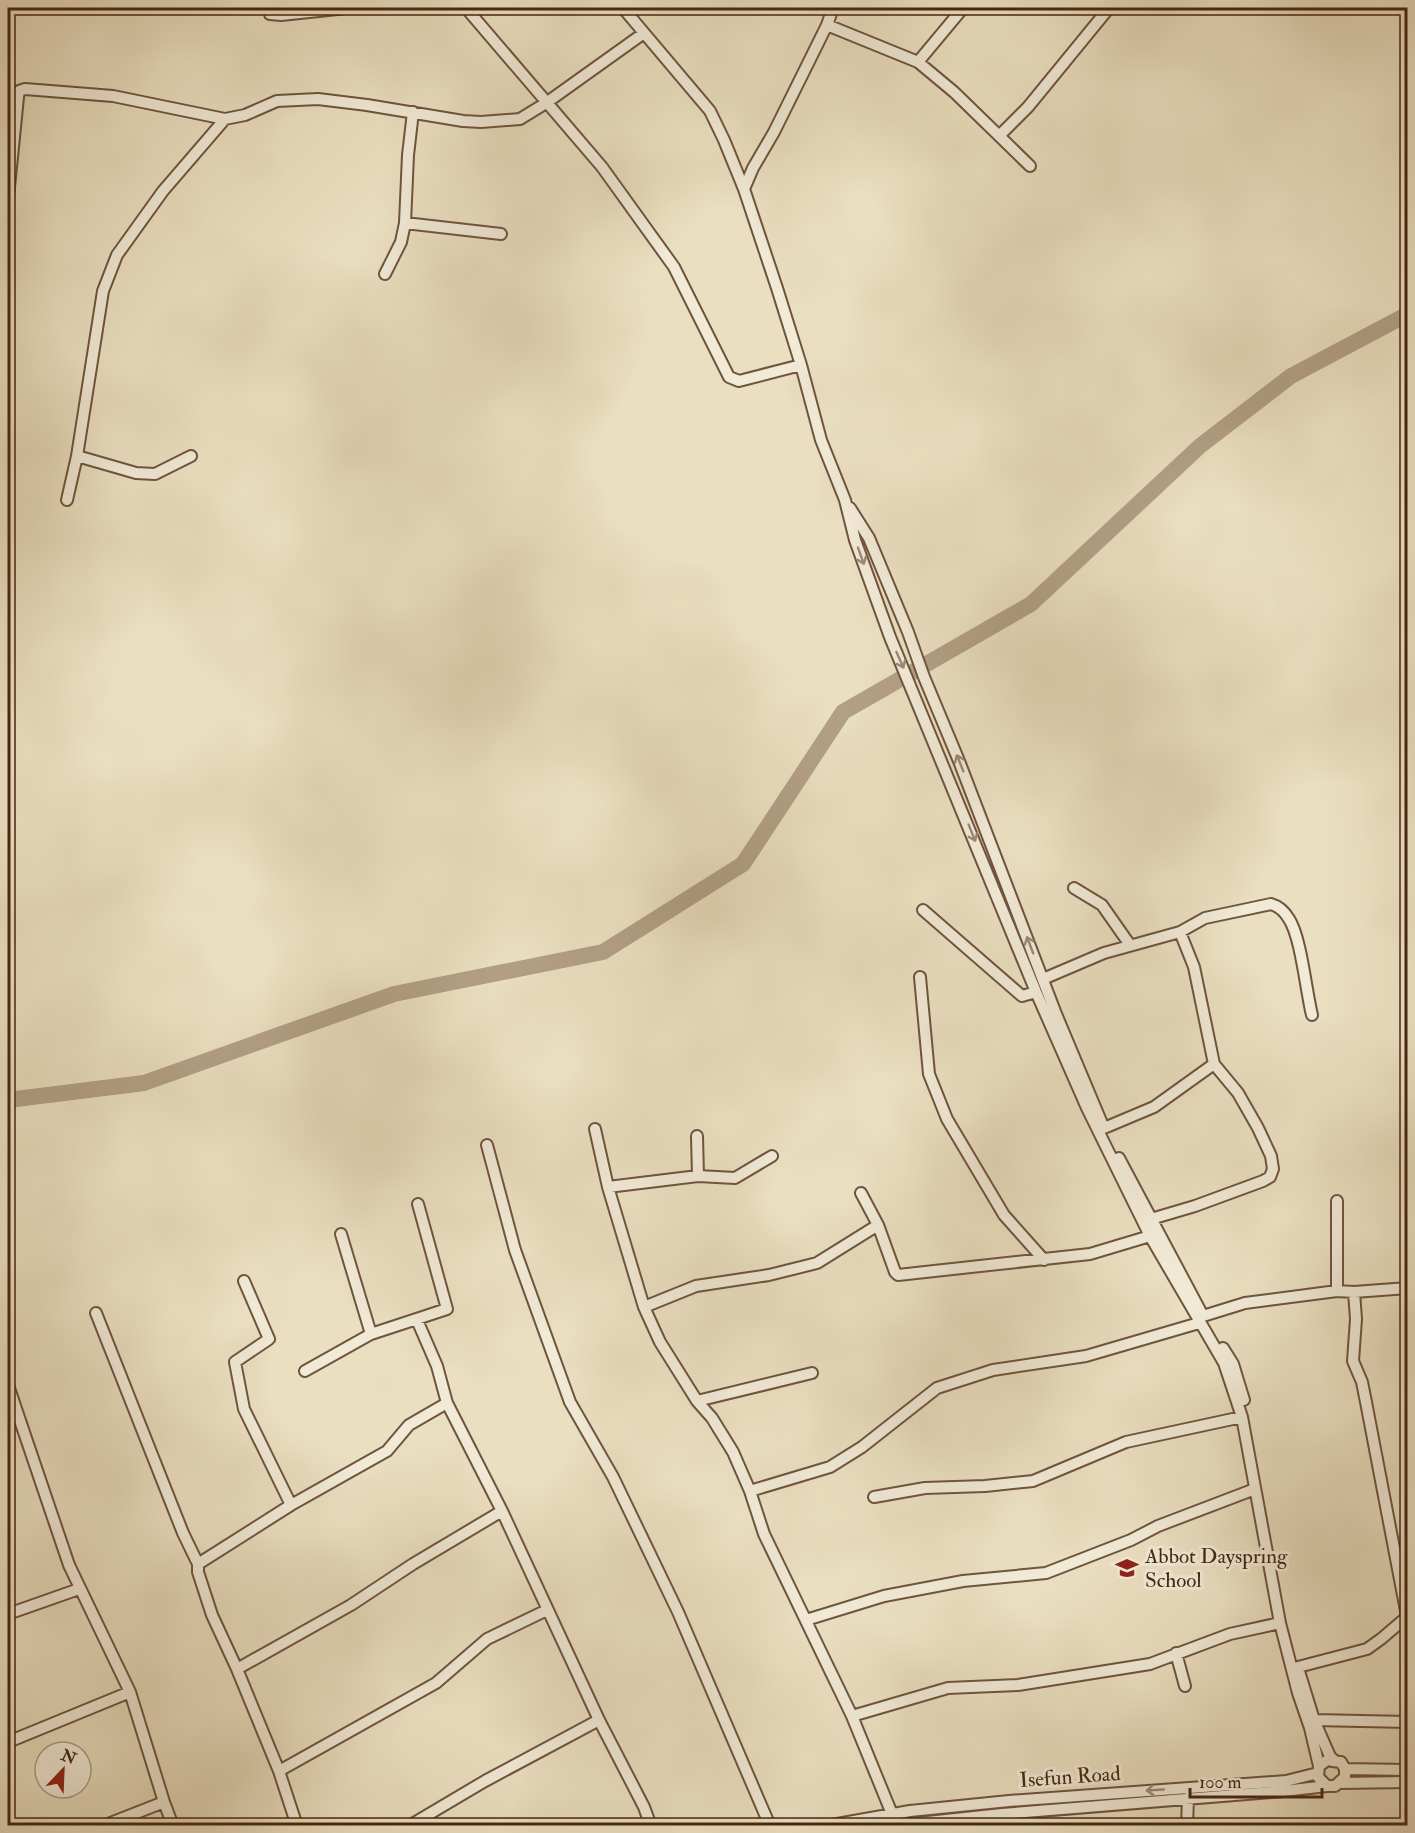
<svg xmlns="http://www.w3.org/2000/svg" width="1415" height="1833" font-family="'IM FELL Double Pica',serif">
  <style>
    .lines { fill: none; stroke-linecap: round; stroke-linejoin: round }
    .river { stroke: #b2a086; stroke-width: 16 }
    .minor-casing { stroke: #6f543e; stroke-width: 14 }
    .minor { stroke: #f1ead7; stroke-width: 10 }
    .oneway { stroke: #9c8874 }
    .labels { text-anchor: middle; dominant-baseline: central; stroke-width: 6; stroke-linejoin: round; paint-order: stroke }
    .poi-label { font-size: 21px; fill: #462612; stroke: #f1ead7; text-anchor: start }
    .street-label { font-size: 21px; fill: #462612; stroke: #f1ead7 }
  </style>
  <rect width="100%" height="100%" fill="#eadfc1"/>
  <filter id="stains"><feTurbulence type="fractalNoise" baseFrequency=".00333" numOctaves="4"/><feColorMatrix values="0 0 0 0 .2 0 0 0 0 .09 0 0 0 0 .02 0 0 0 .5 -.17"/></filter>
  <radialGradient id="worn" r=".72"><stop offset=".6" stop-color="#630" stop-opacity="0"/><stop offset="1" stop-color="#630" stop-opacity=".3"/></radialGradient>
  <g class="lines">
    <path class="river" d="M8,1100L144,1083L394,994L603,952L743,864L843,712L1031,604L1200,446L1291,376L1408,314"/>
    <g class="minor-casing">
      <path id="minor" d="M269,8L270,14L281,15L347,8
        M466,8L602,167L674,267L729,377L739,381L801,365
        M623,8L710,111L724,140L744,189L777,288L801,365L821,440L845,500L855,540L890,637L1036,992L1087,1108L1150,1236L1224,1363L1242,1417L1280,1623L1298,1693L1310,1728L1319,1766
        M827,25L918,62L954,92L1030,166
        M918,62L963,8
        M1000,135L1028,107L1109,8
        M744,189L753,168L774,132L827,25L833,8
        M8,197L18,97L19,91L25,89L113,96L225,119
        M405,223L501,234
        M385,274L401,242L405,223L408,155L413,112
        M77,456L103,291L117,255L163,191L225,119L245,115L277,101L318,99L367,105L463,121L481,122L520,119L546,103L644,33
        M67,500L77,456L136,473L155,474L191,456
        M850,508L869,538L908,632L924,677L959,761L1056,1014L1103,1126
        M1074,888L1102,905L1130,945
        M923,910L1022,996L1036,992
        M920,977L929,1074L947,1119L1004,1215L1044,1260
        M1043,979L1104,953L1180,932L1205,918L1271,904C1278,906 1285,912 1289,919C1301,937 1306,991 1312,1015
        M1104,1128L1154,1107L1214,1064
        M595,1129L608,1187L644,1307L660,1342L697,1401L712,1418L733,1452L750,1491L764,1534L852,1716L892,1814L894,1825
        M487,1145L515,1250L570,1402L613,1477L678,1612L770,1826
        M1119,1158L1202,1314
        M698,1176L735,1178L772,1156
        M608,1187L698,1176L697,1136
        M861,1193L878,1225L895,1272L898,1275L1090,1254L1150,1236
        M1151,1219L1195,1206L1263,1181L1270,1177L1273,1169L1271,1156L1258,1128L1238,1093L1214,1064L1194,967L1180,932
        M341,1234L371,1334L447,1309L418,1204
        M244,1281L269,1339L235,1362L244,1409L291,1505
        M1337,1291V1201
        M1354,1292L1356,1319L1353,1361L1362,1382L1366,1402L1407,1616
        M644,1307L696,1286L769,1275L817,1263L878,1225
        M96,1313L183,1533L198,1564V1572L212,1615L237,1669L279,1771L297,1826
        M1203,1316L1245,1303L1337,1291L1354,1292L1408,1288
        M417,1320L437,1366L447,1403L502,1511L599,1720L644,1807L651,1826
        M1223,1348L1233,1364L1244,1400
        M305,1371L371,1334
        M8,1385L69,1565L130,1692L164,1802L173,1826
        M697,1401L812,1373
        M750,1491L830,1467L862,1447L937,1388L993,1370L1086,1356L1199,1323
        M874,1497L925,1488L985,1486L1033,1481L1126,1442L1242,1417
        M198,1564L291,1505L387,1451L409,1425L447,1403
        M8,1614L79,1589
        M806,1620L884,1596L963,1581L1046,1573L1131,1540L1158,1526L1255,1489
        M1176,1653L1185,1686
        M1298,1667L1367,1649L1381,1639L1408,1616
        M1298,1668L1314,1720L1332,1761
        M237,1669L351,1605L413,1564L502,1511
        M852,1716L948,1688L1018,1685L1150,1664L1230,1634L1280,1623
        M1314,1720L1408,1722
        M8,1742L130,1692
        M1329,1759H1333L1332,1761L1341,1762L1345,1769V1777L1335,1786H1327L1318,1777L1319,1766Z
        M1345,1769L1408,1770
        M279,1771L436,1683L487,1639L547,1610
        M1340,1783L1408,1782
        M103,1826L164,1802
        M409,1826L485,1781L599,1720
        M826,1826L910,1811L1009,1801L1286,1781L1318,1773
        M890,1826L1002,1814L1284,1791L1327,1786
        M1187,1826L1188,1798"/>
    </g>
    <use href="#minor" class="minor"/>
  </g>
  <defs><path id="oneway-shaft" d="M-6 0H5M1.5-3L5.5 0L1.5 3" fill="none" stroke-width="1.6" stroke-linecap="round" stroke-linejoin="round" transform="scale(1.5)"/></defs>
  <g class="oneway">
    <use href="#oneway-shaft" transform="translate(861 556) rotate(70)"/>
    <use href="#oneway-shaft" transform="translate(900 660) rotate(66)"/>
    <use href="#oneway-shaft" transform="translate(960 763) rotate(-112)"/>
    <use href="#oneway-shaft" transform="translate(972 833) rotate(68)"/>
    <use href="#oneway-shaft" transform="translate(1030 945) rotate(-111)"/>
    <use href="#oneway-shaft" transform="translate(1155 1790) rotate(176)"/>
  </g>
  <defs>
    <g id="school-bare" transform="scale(1.8)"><path d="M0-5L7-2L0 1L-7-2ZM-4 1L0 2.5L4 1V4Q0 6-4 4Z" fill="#8f2418" stroke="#f1ead7" stroke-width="2.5" paint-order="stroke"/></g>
  </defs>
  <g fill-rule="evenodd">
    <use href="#school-bare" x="1127" y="1568"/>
  </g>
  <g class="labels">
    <g class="poi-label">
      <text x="1145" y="1556">Abbot Dayspring<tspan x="1145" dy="24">School</tspan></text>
    </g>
    <g class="street-label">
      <text transform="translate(1070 1777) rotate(-4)">Isefun Road</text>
    </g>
  </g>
  <rect width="1415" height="1833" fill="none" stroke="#eadfc1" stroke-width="30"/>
  <rect x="9" y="9" width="1397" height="1815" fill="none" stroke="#462612" stroke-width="3"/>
  <rect x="15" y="15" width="1385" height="1803" fill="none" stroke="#462612" stroke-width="1.5"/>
  <g transform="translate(63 1770) rotate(23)"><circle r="28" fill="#f1ead7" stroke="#ad9c88" stroke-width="1.5"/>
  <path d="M0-4.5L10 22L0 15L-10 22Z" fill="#8f2418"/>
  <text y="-9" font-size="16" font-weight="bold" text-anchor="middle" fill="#462612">N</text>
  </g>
  <path d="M1190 1788v9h132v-9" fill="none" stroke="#462612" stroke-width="3"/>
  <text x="1199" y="1788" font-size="18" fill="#462612" stroke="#f1ead7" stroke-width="4.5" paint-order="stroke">100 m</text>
  <rect width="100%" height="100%" filter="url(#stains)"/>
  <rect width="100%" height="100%" fill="url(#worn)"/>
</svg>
